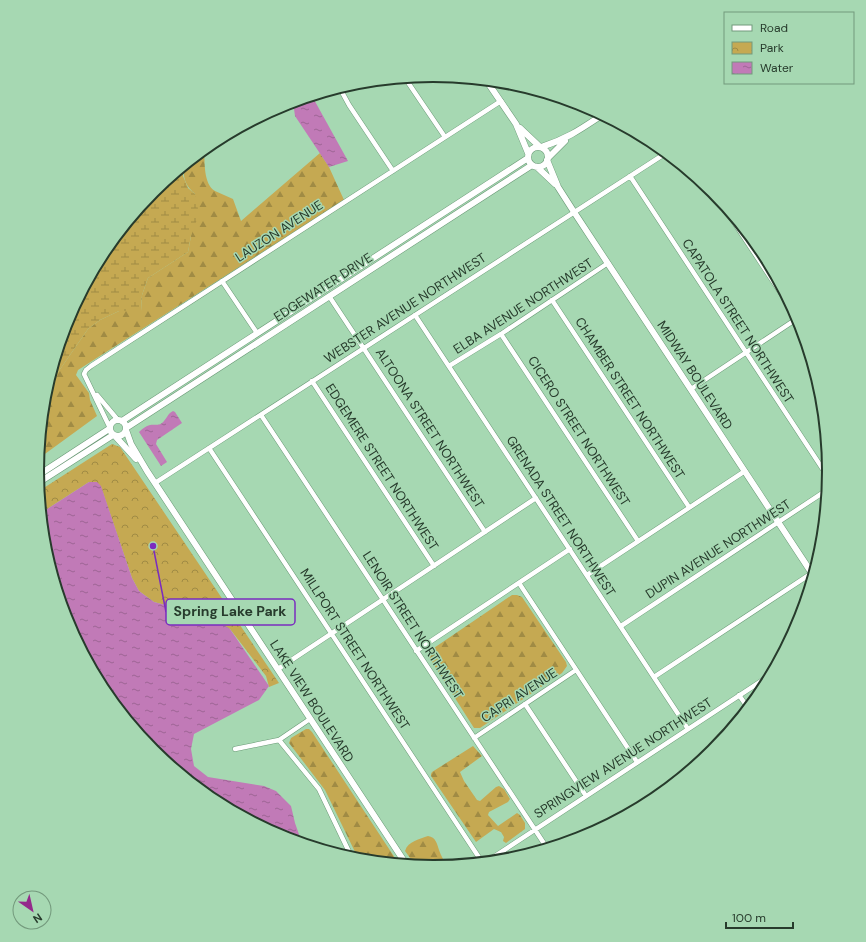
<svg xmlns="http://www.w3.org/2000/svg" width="866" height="942" font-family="'DM Sans',sans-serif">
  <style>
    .forest { fill: url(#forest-firs) }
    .wetland { fill: url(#wetland-marsh) }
    .park { fill: url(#park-crowns) }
    .water { fill: url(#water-ripples) }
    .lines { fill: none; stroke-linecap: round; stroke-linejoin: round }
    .street-casing { stroke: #6b9a77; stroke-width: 5.5 }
    .secondary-casing { stroke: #6b9a77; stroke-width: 7 }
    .street { stroke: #fff; stroke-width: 4.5 }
    .secondary { stroke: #fff; stroke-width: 6 }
    .labels { text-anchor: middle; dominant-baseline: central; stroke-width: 3; stroke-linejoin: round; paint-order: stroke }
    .street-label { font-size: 13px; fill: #273b2c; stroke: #a6d8b2 }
    .rim { fill: none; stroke: #273b2c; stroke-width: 2 }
    .leader { fill: none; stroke: #7b2cbf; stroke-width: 1.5 }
    .callout-dot { fill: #7b2cbf; stroke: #a6d8b2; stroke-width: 1.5 }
    .callout { fill: #a6d8b2; stroke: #7b2cbf; stroke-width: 1.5 }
    .callout-label { font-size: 14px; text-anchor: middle; font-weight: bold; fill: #273b2c }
  </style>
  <defs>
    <pattern id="forest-firs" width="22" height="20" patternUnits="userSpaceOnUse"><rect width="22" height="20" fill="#c5a952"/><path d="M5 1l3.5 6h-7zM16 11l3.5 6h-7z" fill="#a08b44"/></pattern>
    <pattern id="wetland-marsh" width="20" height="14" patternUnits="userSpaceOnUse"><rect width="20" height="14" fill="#c5a952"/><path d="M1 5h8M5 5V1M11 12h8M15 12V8" fill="none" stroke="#a08b44"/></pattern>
    <pattern id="park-crowns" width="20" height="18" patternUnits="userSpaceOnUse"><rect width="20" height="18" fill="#c5a952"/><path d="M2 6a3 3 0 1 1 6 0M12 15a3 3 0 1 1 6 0" fill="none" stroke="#a08b44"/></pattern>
    <pattern id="water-ripples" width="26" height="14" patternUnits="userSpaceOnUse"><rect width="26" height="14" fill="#c17ab7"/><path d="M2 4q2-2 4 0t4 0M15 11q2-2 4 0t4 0" fill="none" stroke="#9d6595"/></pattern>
  </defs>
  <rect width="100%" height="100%" fill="#a6d8b2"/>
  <path class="forest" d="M204,149C205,161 203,184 215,191C221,194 227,196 233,199L241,221L320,153L329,167L344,200L78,370L76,375L89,393L90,400L97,416L38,459L44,397L54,378L88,329L100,320L119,311H141L142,295L148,278L188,252L191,236L195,194C185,185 183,179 184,165Z
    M512,595H517L522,597L566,662L567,666L562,673L480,728H474L427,654L428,652Z
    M306,729H309L312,732L399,864L360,860L356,854L325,790L289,743L291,738Z
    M473,746L482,756L460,772L464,781L477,800L480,801L496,787L499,786L504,789L510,799L508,802L489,812L488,815L498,826L517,813L520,815L525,823V829L506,843L503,841L504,837L501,832L494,829L476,842L431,776V774L432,772Z
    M428,836C436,837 437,844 439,850C441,856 444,860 446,866L433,867L415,865L405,851C408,841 420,839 428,836Z"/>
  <path class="wetland" d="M184,165L183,176L188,188L195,194L199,214L191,236L188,252L148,278L142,295L141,311H119L100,320L88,329L54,378L44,397L67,319L104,251L153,191Z"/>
  <path class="park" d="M112,444L120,447L279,683L269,687L266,676L230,629L211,617L154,602L139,591L132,578L101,487L92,482H89L41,513L39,491Z"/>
  <path class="water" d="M312,96L348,161L329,167L295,116L293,102Z
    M173,411L175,412L182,423L157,440L156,444L167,462L161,466L139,432C142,429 146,426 150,425C154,424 158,426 162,423C167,419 167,414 173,411Z
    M89,482H97L101,486L132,578L139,591L154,602L211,617L230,629L269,686L259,700L194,734L191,749L194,766L208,777L264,786L276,791L291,806L295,823L302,843L281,837L213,800L153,751L104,691L67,622L45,548L41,513Z"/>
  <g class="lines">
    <g class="street-casing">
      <path id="street" d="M405,78L445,137
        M341,87L343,94L349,105L393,171
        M590,108L597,118
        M630,176L828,477
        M714,192L800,322
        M222,281L257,333
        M329,296L485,532
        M552,300L689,507
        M415,315L688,729
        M501,334L638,541
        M449,366L501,334L608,263
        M312,381L434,566
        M691,389L798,318
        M97,395L118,420
        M261,415L547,848
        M109,426L84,374L86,370L91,366L501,101
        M209,448L482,862
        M155,483L666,153
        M587,575L745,471
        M519,583L637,762
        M621,626L827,490
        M416,651L570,549
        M278,669L536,498
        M654,677L812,573
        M739,695L748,708
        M525,704L586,796
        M474,738L576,670
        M279,740L319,789L352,858
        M235,749L279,740L310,719
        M486,862L772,674"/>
    </g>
    <g class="secondary-casing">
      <path id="secondary" d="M486,80L516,124L528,153
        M520,128L539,146
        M528 157a10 10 0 1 1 20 0a10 10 0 1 1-20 0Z
        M541,147C567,139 581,129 602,115
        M548,158L565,141
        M547,160L558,187L574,212L813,575
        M537,167L555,184
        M110 428a8 8 0 1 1 16 0a8 8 0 1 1-16 0Z
        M122,421L528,158
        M126,428L532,165
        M126,430L131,444L147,471L406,864
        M115,436L136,459
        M37,476L109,429
        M38,483L113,435"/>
    </g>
    <use href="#street" class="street"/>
    <use href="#secondary" class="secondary"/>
  </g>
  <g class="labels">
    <g class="street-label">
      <text transform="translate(279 231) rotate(-33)">LAUZON AVENUE</text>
      <text transform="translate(323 287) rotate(-33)">EDGEWATER DRIVE</text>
      <text transform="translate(523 306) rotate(-33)">ELBA AVENUE NORTHWEST</text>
      <text transform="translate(405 308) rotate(-33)">WEBSTER AVENUE NORTHWEST</text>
      <text transform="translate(738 321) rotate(57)">CAPATOLA STREET NORTHWEST</text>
      <text transform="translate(695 375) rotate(57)">MIDWAY BOULEVARD</text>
      <text transform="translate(630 398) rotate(57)">CHAMBER STREET NORTHWEST</text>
      <text transform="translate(430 428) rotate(57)">ALTOONA STREET NORTHWEST</text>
      <text transform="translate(579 431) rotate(57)">CICERO STREET NORTHWEST</text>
      <text transform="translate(382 467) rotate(57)">EDGEMERE STREET NORTHWEST</text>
      <text transform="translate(561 516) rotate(57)">GRENADA STREET NORTHWEST</text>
      <text transform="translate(718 549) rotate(-33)">DUPIN AVENUE NORTHWEST</text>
      <text transform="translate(413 625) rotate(57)">LENOIR STREET NORTHWEST</text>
      <text transform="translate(355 649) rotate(57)">MILLPORT STREET NORTHWEST</text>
      <text transform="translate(519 695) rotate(-33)">CAPRI AVENUE</text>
      <text transform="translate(312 701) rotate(57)">LAKE VIEW BOULEVARD</text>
      <text transform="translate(623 758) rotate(-33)">SPRINGVIEW AVENUE NORTHWEST</text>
    </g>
  </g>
  <path d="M0 0H866V942H0ZM44 471a389 389 0 1 1 778 0a389 389 0 1 1-778 0Z" fill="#a6d8b2" fill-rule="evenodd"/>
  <path class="rim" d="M44 471a389 389 0 1 1 778 0a389 389 0 1 1-778 0Z"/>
  <path class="leader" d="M153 546L166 612"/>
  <circle class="callout-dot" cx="153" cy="546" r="4"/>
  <rect class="callout" x="166" y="599" width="129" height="26" rx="4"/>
  <g class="callout-label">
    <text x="230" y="616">Spring Lake Park</text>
  </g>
  <rect x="724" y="12" width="130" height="72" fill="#a6d8b2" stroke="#73997c"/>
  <rect x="732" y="25" width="20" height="6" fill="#ffffff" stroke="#73997c"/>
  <text x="760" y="32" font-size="12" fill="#273b2c">Road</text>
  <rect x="732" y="42" width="20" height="12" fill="url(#park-crowns)" stroke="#73997c"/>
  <text x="760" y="52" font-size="12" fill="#273b2c">Park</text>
  <rect x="732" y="62" width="20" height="12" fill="url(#water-ripples)" stroke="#73997c"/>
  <text x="760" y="72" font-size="12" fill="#273b2c">Water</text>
  <g transform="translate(32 910) rotate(146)"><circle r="19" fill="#a6d8b2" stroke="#73997c"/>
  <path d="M0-3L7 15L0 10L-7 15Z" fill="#94298b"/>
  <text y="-6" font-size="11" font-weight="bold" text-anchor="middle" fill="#273b2c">N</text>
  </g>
  <path d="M726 922v6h67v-6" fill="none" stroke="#273b2c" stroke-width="2"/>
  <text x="732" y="922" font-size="12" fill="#273b2c" stroke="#a6d8b2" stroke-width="3" paint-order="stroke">100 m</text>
</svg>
